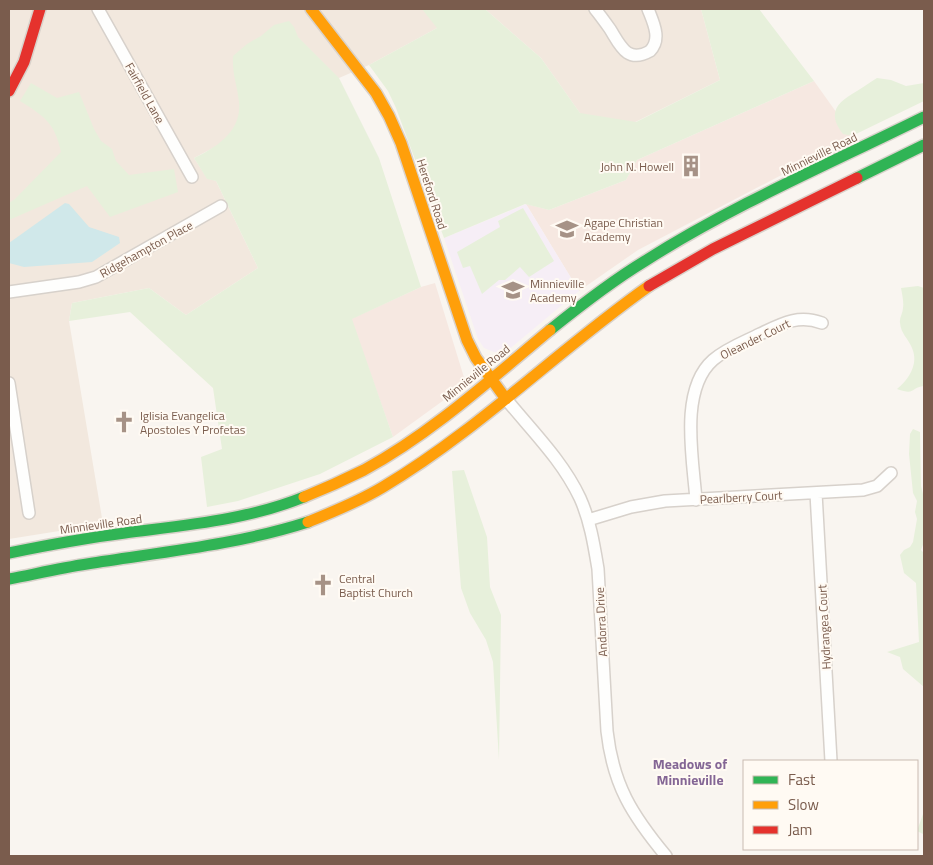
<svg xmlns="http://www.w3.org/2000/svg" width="933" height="865" font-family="'Titillium Web',sans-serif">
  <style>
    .residential { fill: #f2e8de }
    .commercial { fill: #f6e8e1 }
    .education { fill: #f6eef6 }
    .green { fill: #e7f0db }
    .water { fill: #d0e8ea }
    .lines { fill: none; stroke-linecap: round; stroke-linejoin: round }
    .street-casing { stroke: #d7d1cb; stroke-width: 14 }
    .fast-casing { stroke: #d9d2cb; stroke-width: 14 }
    .slow-casing { stroke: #d9d2cb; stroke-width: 14 }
    .jam-casing { stroke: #d9d2cb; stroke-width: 14 }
    .street { stroke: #fefefd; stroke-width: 11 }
    .fast { stroke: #30b455; stroke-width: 11 }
    .slow { stroke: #ff9f0a; stroke-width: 11 }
    .jam { stroke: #e5322d; stroke-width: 11 }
    .labels { text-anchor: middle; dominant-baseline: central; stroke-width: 4; stroke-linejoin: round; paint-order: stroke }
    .street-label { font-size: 12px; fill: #7a5c4d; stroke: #fffaf3 }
    .poi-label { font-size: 12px; fill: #7a5c4d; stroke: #fffaf3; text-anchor: start }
    .neighbourhood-label { font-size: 14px; font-weight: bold; fill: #846695; stroke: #fffaf3 }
  </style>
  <rect width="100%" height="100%" fill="#f9f5f0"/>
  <path class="residential" d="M9,9H472L369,65L339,78L283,111L194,158L207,178L216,181L258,268L186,315L149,288L72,303L69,321L103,524L9,539Z
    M485,9H701L720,80L599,140L541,58Z"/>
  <path class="commercial" d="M814,81L854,137L638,250L579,291L526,204L549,210L626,180L637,160Z
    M435,283L466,384L393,437L351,319L421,287Z"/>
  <path class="education" d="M526,204L579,291L506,352H494L484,348L478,339L444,238Z"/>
  <path class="green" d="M422,9H485L541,58L580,113L636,122L720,80L701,9H759L814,81L637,160L626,180L549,210L525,204L444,238L396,108L388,91L369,65L437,28Z
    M289,21L294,27L298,37L339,78L379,158L421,287L352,319L393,437L320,474L238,501L207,507L201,457L222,449L213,388L130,312L69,321L72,303L149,288L186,315L258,268L216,181L207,179L194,158C217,147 242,131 239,102C237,84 232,74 233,56L247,44L261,36L274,25Z
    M877,78L891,80L906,86L924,83V101L856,134L848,135L843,134C826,112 838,102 857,91C864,87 870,82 877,78Z
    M31,83L57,98L79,92L94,129L101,141L112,149L116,161L129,175L174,169L178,192L110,217L87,186L9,220V203L15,199L61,152C55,123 44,116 20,101Z
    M523,208L554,261L529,277L520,267L505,280H499L482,294L470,266L463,268L457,252L500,227L498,221Z
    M918,286L924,288V386C911,387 916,396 897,389C909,379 919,364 912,348C908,338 901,334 900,323C899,318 903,313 903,308C904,302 902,294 901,288Z
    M913,429L920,432L921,486L924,498V542L921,550L924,553V687L903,669L900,657L887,652L919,642L916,583L904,573L900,555L904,550L910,547L913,542L917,519L915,512L917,501L913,493L909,454L910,434Z
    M464,470L487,537L490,587L501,615L499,760L493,662L486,640L470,613L461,588L452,471Z
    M924,804V837L923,834L917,831L923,814Z"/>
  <path class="water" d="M65,203L69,204L89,227L119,237L120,243L92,262L24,267L9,263V243Z"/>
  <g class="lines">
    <g class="street-casing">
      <path id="street" d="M98,9L192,177
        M595,9C600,15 605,22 610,29C620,45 627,64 650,51C662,39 653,22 648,9
        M9,292L79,282L96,277L221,206
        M9,383L29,513
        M506,399C532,431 562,460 580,498C590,520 594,545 598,569L607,731C613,785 632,815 666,856
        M816,493L831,761
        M696,500C693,459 679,390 713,360C727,348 744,342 760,334C781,324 798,314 822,323
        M588,520L631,507L665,501L863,490L877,486L891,473"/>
    </g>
    <g class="fast-casing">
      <path id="fast" d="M857,178L924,145
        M550,330C581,305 612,281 645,261C733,205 831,163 924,117
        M9,553C48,545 86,538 125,533C186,525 247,520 304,497
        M9,579C35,574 61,568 87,564C162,552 236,545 308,522"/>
    </g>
    <g class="slow-casing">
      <path id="slow" d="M311,9L376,93L389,116L401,143L467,340L476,358L506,399
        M304,497C324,489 344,480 364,470C432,433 491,379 550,330
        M308,522C333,512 360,501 383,487C479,430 558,350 649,286"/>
    </g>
    <g class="jam-casing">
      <path id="jam" d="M9,91L24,62L40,9
        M649,286L713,249L857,178"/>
    </g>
    <use href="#street" class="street"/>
    <use href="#fast" class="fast"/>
    <use href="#slow" class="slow"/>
    <use href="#jam" class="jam"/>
  </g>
  <defs>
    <g id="building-bare" transform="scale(1.725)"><path d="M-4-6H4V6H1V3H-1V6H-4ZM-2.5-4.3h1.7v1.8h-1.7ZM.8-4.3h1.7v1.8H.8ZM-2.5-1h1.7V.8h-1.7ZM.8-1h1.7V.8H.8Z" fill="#a69286" stroke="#fffaf3" stroke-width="2.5" paint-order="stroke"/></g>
    <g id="school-bare" transform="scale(1.725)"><path d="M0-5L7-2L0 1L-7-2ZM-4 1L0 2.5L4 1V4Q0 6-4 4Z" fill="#a69286" stroke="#fffaf3" stroke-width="2.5" paint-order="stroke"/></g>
    <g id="church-bare" transform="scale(1.725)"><path d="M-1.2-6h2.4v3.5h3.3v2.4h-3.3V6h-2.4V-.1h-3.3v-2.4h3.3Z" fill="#a69286" stroke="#fffaf3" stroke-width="2.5" paint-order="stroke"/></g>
  </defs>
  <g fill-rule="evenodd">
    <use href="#building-bare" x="691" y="166"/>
    <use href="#school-bare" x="567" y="229"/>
    <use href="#school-bare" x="513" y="290"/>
    <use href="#church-bare" x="124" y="422"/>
    <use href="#church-bare" x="323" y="585"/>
  </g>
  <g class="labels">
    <g class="street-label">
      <text transform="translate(145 93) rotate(61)">Fairfield Lane</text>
      <text transform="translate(819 154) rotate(-26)">Minnieville Road</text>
      <text transform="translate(432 194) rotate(72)">Hereford Road</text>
      <text transform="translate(146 249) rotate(-29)">Ridgehampton Place</text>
      <text transform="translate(755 339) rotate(-26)">Oleander Court</text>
      <text transform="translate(476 373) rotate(-39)">Minnieville Road</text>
      <text transform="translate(741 497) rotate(-3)">Pearlberry Court</text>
      <text transform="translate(101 524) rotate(-8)">Minnieville Road</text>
      <text transform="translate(601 622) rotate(-93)">Andorra Drive</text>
      <text transform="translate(824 627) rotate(-93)">Hydrangea Court</text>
    </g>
    <g class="poi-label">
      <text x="674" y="166" text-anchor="end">John N. Howell</text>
      <text x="584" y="222">Agape Christian<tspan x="584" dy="14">Academy</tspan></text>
      <text x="530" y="283">Minnieville<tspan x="530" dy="14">Academy</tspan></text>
      <text x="140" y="415">Iglisia Evangelica<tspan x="140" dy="14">Apostoles Y Profetas</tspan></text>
      <text x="339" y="578">Central<tspan x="339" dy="14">Baptist Church</tspan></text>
    </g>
    <g class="neighbourhood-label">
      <text x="690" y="763">Meadows of<tspan x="690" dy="16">Minnieville</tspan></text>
    </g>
  </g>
  <rect width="933" height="865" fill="none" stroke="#7a5c4d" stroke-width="20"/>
  <rect x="743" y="760" width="175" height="90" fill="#fffaf3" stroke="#cabbb1"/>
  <rect x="753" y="776" width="25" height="8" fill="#30b455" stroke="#cabbb1"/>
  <text x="788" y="785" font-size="15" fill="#7a5c4d">Fast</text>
  <rect x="753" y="801" width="25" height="8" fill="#ff9f0a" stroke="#cabbb1"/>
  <text x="788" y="810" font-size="15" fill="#7a5c4d">Slow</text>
  <rect x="753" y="826" width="25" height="8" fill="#e5322d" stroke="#cabbb1"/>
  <text x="788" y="835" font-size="15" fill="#7a5c4d">Jam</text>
</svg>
